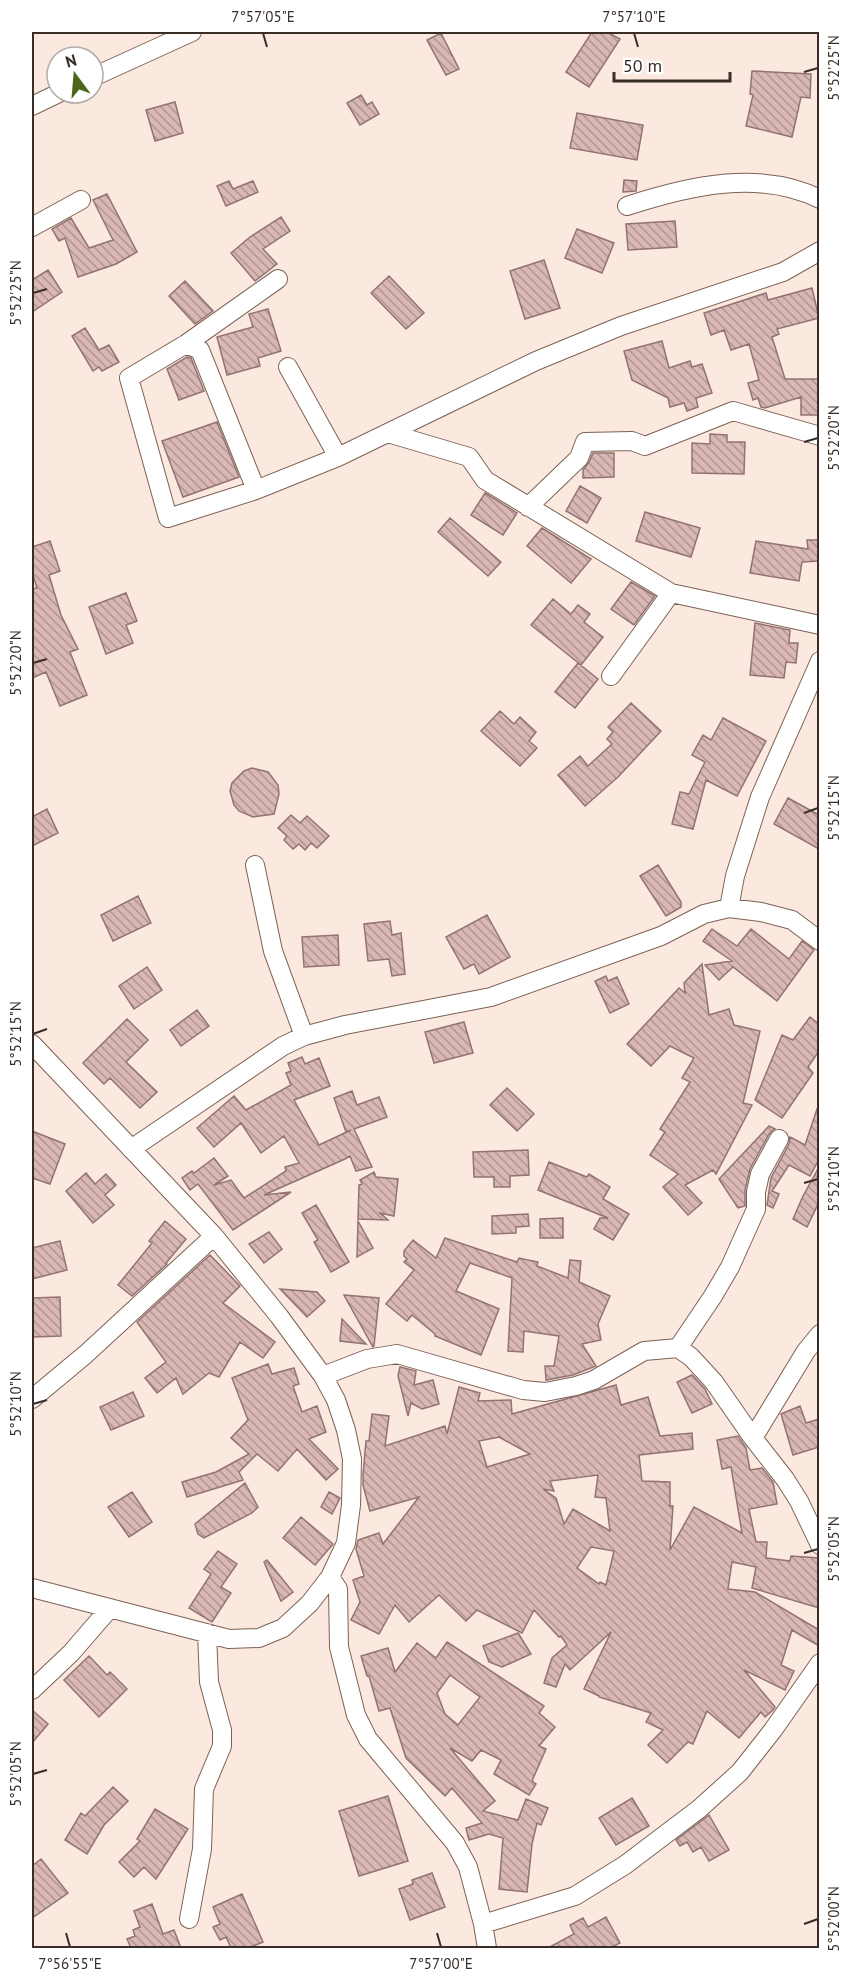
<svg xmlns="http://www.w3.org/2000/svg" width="851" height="1980" font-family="'PT Sans',sans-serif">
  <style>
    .building { fill: url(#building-back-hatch); stroke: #927372; stroke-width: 1.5; fill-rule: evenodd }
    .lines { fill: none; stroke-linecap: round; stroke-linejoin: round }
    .minor-casing { stroke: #7c6254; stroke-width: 20 }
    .minor { stroke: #fff; stroke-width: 18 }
    .ticks { fill: none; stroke: #382d27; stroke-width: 2 }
    .neatline { fill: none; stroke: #382d27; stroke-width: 2 }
    .ticks-label { font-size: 15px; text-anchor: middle; fill: #382d27 }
  </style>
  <defs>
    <pattern id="building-back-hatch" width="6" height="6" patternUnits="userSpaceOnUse" patternTransform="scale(1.5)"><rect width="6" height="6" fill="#d9b7b5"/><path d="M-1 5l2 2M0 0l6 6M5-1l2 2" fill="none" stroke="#b19593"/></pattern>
  </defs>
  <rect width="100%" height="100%" fill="#fbe8df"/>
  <path class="building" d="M592,32H607L620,39L589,87L566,72Z
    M441,33L459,69L446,75L427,40Z
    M752,71L811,74L810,98L801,97L792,137L746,126L753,95L750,94Z
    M361,95L367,105L372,102L379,114L360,125L347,103Z
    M175,102L183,133L155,141L146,110Z
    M577,113L643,125L637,160L570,148Z
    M624,180L637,181L636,191L623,192Z
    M229,181L233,189L253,181L258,192L226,206L217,186Z
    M107,194L137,252L116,264L78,277L65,238L59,241L52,229L71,218L89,248L113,240L93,200Z
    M281,217L290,231L263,249L277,264L255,281L231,253L250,237Z
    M675,221L677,247L628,250L626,224Z
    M577,229L614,243L602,273L565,258Z
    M544,260L560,308L525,319L510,271Z
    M48,270L62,292L32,312V280Z
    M389,276L424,313L406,329L371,293Z
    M185,281L213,311L195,324L169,296Z
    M812,288L819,318L777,329L779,334L772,337L785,379H819V415H801V397L765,408L761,407L758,398L753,400L748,383L759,380L749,344L731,350L724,330L711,335L704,313L766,293L768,300Z
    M268,309L281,351L258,358L260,366L227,375L217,337L253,327L249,314Z
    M85,328L99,350L109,345L119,362L102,371L99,367L93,371L72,336Z
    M662,341L669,368L690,361L692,367L702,364L712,393L696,398L698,407L687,411L684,403L670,407L668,398L632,380L624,351Z
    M187,357L191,358L204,391L179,400L167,369Z
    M217,422L239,477L183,497L162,441Z
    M710,434L727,435V442H745L744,474L692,473V443L710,444Z
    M593,453H614V477L583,478V470L589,462Z
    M580,486L601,498L587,523L566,511Z
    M485,493L517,513L503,535L471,515Z
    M645,512L700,528L691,557L636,541Z
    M450,518L501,562L488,576L438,532Z
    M542,528L591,559L571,583L527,546Z
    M807,540H819V561L802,562L799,581L750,573L756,541L808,549Z
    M50,541L60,571L49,575L61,615L78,649L70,652L87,695L60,706L46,672L32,678V589L37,588L32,572V547Z
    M631,582L655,596L634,625L611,609Z
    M126,593L137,621L126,625L133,643L106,654L89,607Z
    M553,599L571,614L578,605L590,614L584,622L603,637L581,665L531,625Z
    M755,623L790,630L789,643H798L796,663L786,662L784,678L750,675Z
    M578,663L598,679L575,708L555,692Z
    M631,703L661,731L618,777L585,806L558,775L580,756L588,766L612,744L607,739L613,732L608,727Z
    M500,711L514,724L520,717L536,732L529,741L537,748L520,766L481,731Z
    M723,718L766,741L737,796L706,780L693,829L672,824L680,792L689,794L705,762L692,755L703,735L711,740Z
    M252,768L268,772L278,785L279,794L274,814L253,817L239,811L234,805L230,791L232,783L244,771Z
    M788,798L819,815V849L774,824Z
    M47,809L58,833L32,846V817Z
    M291,815L300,823L307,816L329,836L317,848L311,843L305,850L299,844L293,849L284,840L287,836L278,828Z
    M658,865L681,902V907L666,916L640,876Z
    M138,896L151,923L113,941L101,915Z
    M487,915L510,957L479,974L474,964L464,969L446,937Z
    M390,921L392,935L401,933L405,974L392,976L389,959L368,961L364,924Z
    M712,929L737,946L751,929L789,959L802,941L814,950L777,1001L733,967L719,980L705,965L732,961L703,941Z
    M338,935L339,965L304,967L302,937Z
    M702,964L709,1015L729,1009L734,1025L760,1031L743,1103L752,1105L716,1174L713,1170L685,1185L702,1203L688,1215L663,1187L678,1174L650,1155L665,1132L660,1129L690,1082L682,1078L694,1058L670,1046L651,1066L627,1044L679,988L685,993L684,983Z
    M147,967L162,990L134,1009L119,986Z
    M606,976L608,981L617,977L629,1004L610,1013L595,981Z
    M197,1010L209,1026L181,1046L170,1030Z
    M810,1017L819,1024V1051L808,1067L813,1073L782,1118L755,1100L782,1035L793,1040Z
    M127,1019L148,1040L126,1062L157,1092L140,1108L110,1078L104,1084L83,1063Z
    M464,1022L473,1053L434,1063L425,1032Z
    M302,1057L305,1064L319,1058L330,1086L294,1100L319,1145L351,1130L346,1132L334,1098L352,1091L357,1105L379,1097L387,1117L354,1129L372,1167L356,1171L350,1156L345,1159L264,1195L291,1192L233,1230L198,1184L190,1190L182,1178L192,1171L194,1173L214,1158L228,1176L214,1185L231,1180L244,1198L286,1171L285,1167L299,1163L284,1136L261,1153L241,1123L214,1147L197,1128L234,1096L246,1110L291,1085L286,1073L291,1071L288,1063Z
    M507,1088L534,1114L517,1131L490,1105Z
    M817,1109L819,1110V1159L810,1176L789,1165L772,1191L779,1194L773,1208L767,1205L771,1178L789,1144L790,1137L805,1145Z
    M769,1126L775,1129L769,1134L750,1169L745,1190V1206L738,1208L719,1179Z
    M32,1131L65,1144L50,1184L32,1178Z
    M528,1150L529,1175L510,1176V1187H494V1177H474L473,1152Z
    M549,1162L587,1177L589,1174L610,1187L603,1199L629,1214L613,1240L594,1229L600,1218H608L538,1190Z
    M819,1167V1202L807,1227L793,1219L803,1196Z
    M374,1172L376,1177L398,1179L394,1216L380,1213L388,1220L358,1219L359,1185L362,1184L360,1180Z
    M86,1173L95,1184L106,1174L116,1185L105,1195L114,1205L93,1223L66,1191Z
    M316,1205L349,1262L331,1272L314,1242L318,1240L302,1213Z
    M528,1214L529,1226L516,1227V1233L492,1234V1216Z
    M563,1218V1238H540V1219Z
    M165,1221L186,1239L166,1263L167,1264L132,1296L118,1285L152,1243L149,1241Z
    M358,1221L373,1248L357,1257Z
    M269,1232L282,1249L264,1263L249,1244Z
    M445,1238L517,1262L519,1258L538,1262L537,1266L568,1278L570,1260L581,1261L579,1282L610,1296L598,1324L601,1340L582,1344L596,1366L573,1375L546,1380L545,1366H554L559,1336L524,1331L523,1352L508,1351L512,1278L470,1263L456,1291L499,1309L481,1355L435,1336V1334L412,1315L407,1321L386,1304L414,1270L404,1262L407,1259L404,1256V1251L413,1240L436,1258Z
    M60,1241L67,1270L32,1279V1248Z
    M210,1255L240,1286L223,1303L275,1342L263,1358L240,1342L219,1377L209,1373L183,1394L176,1378L157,1393L145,1378L166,1362L137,1322Z
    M280,1289L317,1292L325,1301L307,1317Z
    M344,1295L379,1298L374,1346L373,1347Z
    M60,1297L61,1336L32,1337V1298Z
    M342,1319L366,1344L340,1341Z
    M268,1364L272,1374L294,1368L299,1384L293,1386L302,1412L317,1406L326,1432L309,1439L338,1469L326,1480L297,1449L278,1471L257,1454L239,1472L243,1480L187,1497L182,1482L216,1472L249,1454L231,1438L248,1420L232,1378Z
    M400,1367L416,1371L414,1385L433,1380L439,1404L422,1409L411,1403L408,1416L398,1376Z
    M692,1375L705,1389L712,1404L692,1413L677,1382Z
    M616,1385L621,1405L648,1397L660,1436L692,1433L693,1449L639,1455L642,1481L670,1482V1506H673L670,1550L694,1507L742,1533L731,1467L722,1469L717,1440L738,1436L746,1448L750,1470L762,1468L773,1482L777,1504L749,1509L756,1542H767L766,1558L790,1561L791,1556L819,1558V1608L752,1588L756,1567L732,1562L728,1589L755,1592L819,1630V1646L792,1630L781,1665L794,1671L785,1690L744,1670L775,1707L773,1710L765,1717L761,1712L739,1738L707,1711L693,1744L688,1742L667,1763L648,1745L663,1730L646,1722L651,1713L599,1697V1696L584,1689L611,1632L570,1670L565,1664L556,1687L544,1683L552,1658L567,1645L561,1636L559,1637L534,1610L522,1633L477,1610L466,1621L439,1595L409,1622L395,1605L379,1634L351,1620L360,1602L353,1580L364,1576L356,1549L358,1540L379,1533L383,1544L419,1497L370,1511L363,1485V1475L366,1441H369L372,1414L389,1416L385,1446L445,1426L447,1434L459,1387L480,1393L478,1401L511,1400L512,1414ZM499,1437L530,1454L487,1467L479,1441ZM598,1475L595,1497L606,1498L610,1531L573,1509L564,1524L556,1498L543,1489L554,1491L550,1481ZM591,1547L614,1551L606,1585L600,1582L599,1584L577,1568Z
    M133,1392L144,1416L111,1430L100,1407Z
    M800,1406L806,1423L819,1419V1447L793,1455L781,1414Z
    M245,1483L258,1507L252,1513L204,1538L198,1534L195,1524Z
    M132,1492L152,1522L129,1537L108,1507Z
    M329,1492L340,1498L332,1514L321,1507Z
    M301,1517L333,1544L315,1565L283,1538Z
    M218,1551L237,1564L221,1587L231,1593L212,1622L189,1608L211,1574L204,1569Z
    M267,1560L293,1592L281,1601L264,1562Z
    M518,1633L531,1654L502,1667L489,1662L483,1646Z
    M447,1642L544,1706L539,1713L555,1727L539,1746L546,1749L532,1781L536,1784L529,1795L494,1774L501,1760L481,1750L472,1761L450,1748L495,1801L483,1811L518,1820L526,1799L548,1808L541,1825L537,1823L532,1844L527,1892L499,1889L503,1838L489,1834L469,1840L466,1828L482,1823L452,1788L445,1796L406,1758L390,1708L379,1711L369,1676H367L361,1656L388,1648L395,1672L417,1643L436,1658ZM450,1675L480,1697L458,1725L445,1714L437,1693Z
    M89,1656L107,1675L110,1672L127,1689L99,1717L64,1680Z
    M32,1710L48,1724L32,1743Z
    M113,1787L128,1801L104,1825L87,1854L65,1840L81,1813L85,1816Z
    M388,1796L408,1861L359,1876L339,1811Z
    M632,1798L649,1826L616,1845L599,1818Z
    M155,1809L188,1829L156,1879L144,1867L134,1877L119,1862L140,1841L137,1839Z
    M709,1815L729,1850L709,1861L701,1847L693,1852L687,1842L680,1846L676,1840Z
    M41,1859L68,1893L32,1918V1866Z
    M432,1873L445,1907L410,1920L399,1889L413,1884L412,1880Z
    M242,1894L263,1942L248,1948H231L226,1937L220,1940L213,1927L220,1924L213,1907Z
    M152,1904L163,1934L174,1930L181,1948H131L127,1939L135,1936L133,1930L140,1927L134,1911Z
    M606,1917L620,1943L610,1948H548L574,1934L570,1925L583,1918L588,1927Z"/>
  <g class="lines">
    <g class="minor-casing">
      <path id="minor" d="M93,77L192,32
        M32,106L59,93
        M627,206C688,186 760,169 820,199
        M32,227L81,200
        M186,344L278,279
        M388,433L469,457L485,480L671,593L820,625
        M338,457L536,361L621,326L783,272L820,251
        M256,490L200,350L186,344L129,378L168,518L256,490L338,457L288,367
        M528,507L579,458L585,442L632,441L645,446L733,411L820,436
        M611,676L671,593
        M255,865L273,951L304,1036
        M729,908L735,876L760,797L820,661
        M32,1044L214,1236L279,1316L323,1376L336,1400L346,1430L352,1459L351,1505L346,1543L330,1577L310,1603L283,1628L259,1638L229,1639L32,1588
        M131,1149L283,1046L304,1036L345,1025L491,997L661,936L704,914L729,908L761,912L792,920L820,941
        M678,1348L713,1296L730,1267L756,1209V1192L760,1174L779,1139
        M323,1376L367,1359L397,1354L523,1390L545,1392L576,1386L594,1380L644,1351L678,1348L691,1357L714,1382L753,1438L785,1479L799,1501L820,1545
        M32,1399L86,1354L214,1236
        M753,1438L806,1351L820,1334
        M330,1577L338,1589L339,1647L356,1715L368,1739L455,1843L468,1867L483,1924L487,1948
        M32,1690L71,1653L110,1608
        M189,1919L202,1849L204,1789L222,1746V1730L209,1682L207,1633
        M483,1924L575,1896L625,1865L699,1809L740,1772L773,1730L820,1663"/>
    </g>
    <use href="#minor" class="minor"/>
  </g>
  <path class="ticks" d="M263,33L267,47M634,33L638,47M804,72L818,68M33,293L47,289M804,442L818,438M33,663L47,659M804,813L818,808M33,1034L47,1029M804,1183L818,1179M33,1404L47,1400M804,1553L818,1549M33,1774L47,1770M804,1924L818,1919M66,1933L70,1947M437,1933L441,1947"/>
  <rect width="851" height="1980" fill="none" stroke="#ffffff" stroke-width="66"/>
  <g transform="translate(75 75) rotate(344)"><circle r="28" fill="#ffffff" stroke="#afaba9" stroke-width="1.5"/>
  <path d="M0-4.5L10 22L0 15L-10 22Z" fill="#4c6719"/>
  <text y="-9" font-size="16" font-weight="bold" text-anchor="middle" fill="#382d27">N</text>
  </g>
  <path d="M614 72v9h116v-9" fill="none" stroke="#382d27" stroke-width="3"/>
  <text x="623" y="72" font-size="18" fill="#382d27" stroke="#ffffff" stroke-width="4.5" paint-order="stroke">50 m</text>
  <rect x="33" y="33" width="785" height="1914" class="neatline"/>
  <g class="ticks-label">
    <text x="263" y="22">7°57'05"E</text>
    <text x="634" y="22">7°57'10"E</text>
    <text transform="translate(834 68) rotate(-90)" y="5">5°52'25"N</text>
    <text transform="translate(16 293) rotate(-90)" y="5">5°52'25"N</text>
    <text transform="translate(834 438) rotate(-90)" y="5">5°52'20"N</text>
    <text transform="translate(16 663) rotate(-90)" y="5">5°52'20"N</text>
    <text transform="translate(834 808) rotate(-90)" y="5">5°52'15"N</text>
    <text transform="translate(16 1034) rotate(-90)" y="5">5°52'15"N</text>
    <text transform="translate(834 1179) rotate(-90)" y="5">5°52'10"N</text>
    <text transform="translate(16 1404) rotate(-90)" y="5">5°52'10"N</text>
    <text transform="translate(834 1549) rotate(-90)" y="5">5°52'05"N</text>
    <text transform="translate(16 1774) rotate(-90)" y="5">5°52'05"N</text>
    <text transform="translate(834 1919) rotate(-90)" y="5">5°52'00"N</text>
    <text x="70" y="1969">7°56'55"E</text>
    <text x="441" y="1969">7°57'00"E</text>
  </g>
</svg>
